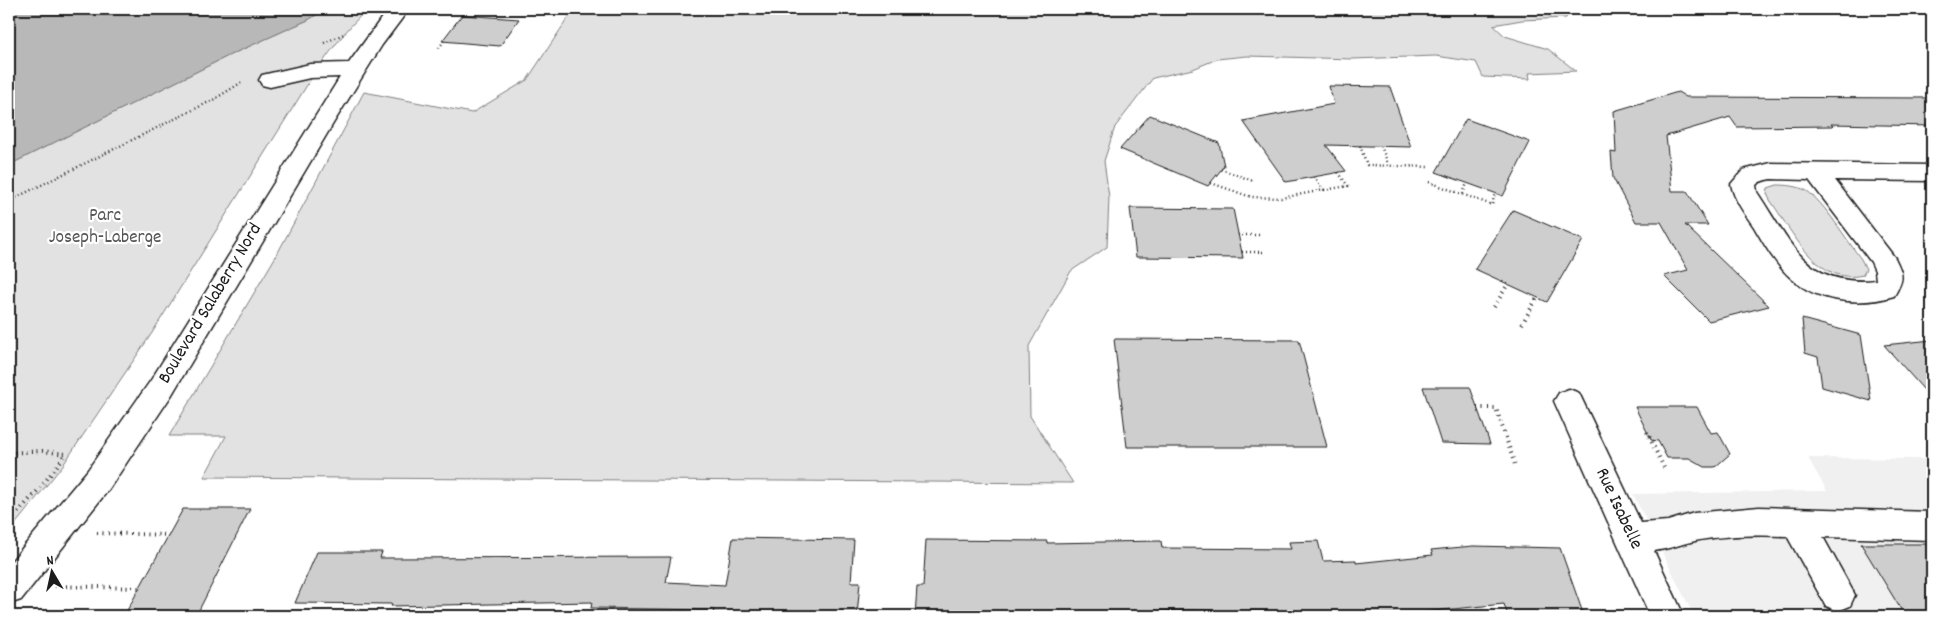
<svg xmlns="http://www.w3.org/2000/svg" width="1941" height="625" font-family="Dekko,sans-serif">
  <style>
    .built { fill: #f0f0f0 }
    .green { fill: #e2e2e2; stroke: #7f7f7f }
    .water { fill: #b8b8b8; stroke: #7a7a7a }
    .building { fill: #cecece; stroke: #1c1c1c }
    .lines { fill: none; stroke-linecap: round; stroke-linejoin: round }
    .minor-casing { stroke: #1c1c1c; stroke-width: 3 }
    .path-far1 { stroke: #1c1c1c; stroke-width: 2.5; stroke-dasharray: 1 3; stroke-linecap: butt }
    .path { stroke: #1c1c1c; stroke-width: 4; stroke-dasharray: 1 4.5; stroke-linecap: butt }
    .minor { fill: #fff; fill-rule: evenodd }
    .labels { text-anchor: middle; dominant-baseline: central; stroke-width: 4.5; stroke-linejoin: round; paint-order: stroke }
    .park-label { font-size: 19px; fill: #575757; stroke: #fff }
    .street-label { font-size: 19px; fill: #1c1c1c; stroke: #fff }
  </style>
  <rect width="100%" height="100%" fill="#fff"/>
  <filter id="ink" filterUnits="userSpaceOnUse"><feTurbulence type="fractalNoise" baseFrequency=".02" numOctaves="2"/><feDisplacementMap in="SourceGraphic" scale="10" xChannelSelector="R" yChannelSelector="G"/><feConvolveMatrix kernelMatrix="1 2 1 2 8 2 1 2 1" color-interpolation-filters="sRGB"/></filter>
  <g filter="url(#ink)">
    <path class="built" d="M1808,458L1932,459V616H1694L1633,494L1827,491Z"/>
    <path class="green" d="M326,9H368C345,29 327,56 309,82L152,333L63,465L9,532V165L230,55L308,20Z
      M574,9H1571L1566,18L1522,20L1493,25L1505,36L1548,49L1576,71L1529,73L1530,79L1483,77L1476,62L1436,56L1353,59L1247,56L1217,59L1193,69L1153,78L1115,127L1104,161L1109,197L1107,247L1071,271L1029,346L1030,416L1073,483L204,477L226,436H169L276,256L364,92L472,113L527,80Z
      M1777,185C1787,185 1798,186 1807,191C1824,202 1848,242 1861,259L1866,269L1863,275C1817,286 1792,231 1770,200L1767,194L1768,188Z"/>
    <path class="water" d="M9,9H326L308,20L230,55L9,165Z"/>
    <path class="building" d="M462,15L519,19L500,46L442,41Z
      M1329,86L1390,87L1411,147L1326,145L1346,171L1286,182L1243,121L1334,104Z
      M1678,92L1686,97L1932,98V126L1831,124L1833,126L1737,127L1730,117L1666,136L1672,191H1687L1708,225H1685L1769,306L1709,321L1664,276L1688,270L1661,222H1636L1613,178L1611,152L1616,153L1614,111Z
      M1150,115L1219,143L1224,166L1208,186L1120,149Z
      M1466,119L1530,142L1503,196L1436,172Z
      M1130,208L1233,209L1243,258L1136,257Z
      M1513,210L1583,240L1547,302L1475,269Z
      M1802,319L1861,335L1871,401L1822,387L1818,357L1805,353Z
      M1114,339L1299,340L1327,447H1127Z
      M1932,340V399L1884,345Z
      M1423,387H1470L1490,444L1441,443Z
      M1635,407H1697L1711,433L1718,432L1730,454L1715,467H1705L1689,458H1667L1658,441L1651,440Z
      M183,509H250L196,616H124Z
      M733,538L854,540L851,582H860L857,616H712L714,610L591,608L592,602L391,606L392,604L295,603L317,552H382L380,558L671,557L666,582L725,585Z
      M926,540L1047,541V543L1161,541L1162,548L1291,549L1289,542L1318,541L1323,561L1356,560V563L1433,555L1431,550L1473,546L1560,548L1584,616H1508L1504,604L1402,614L1301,616L1300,612L1189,610L1060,613V616H915L917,587H923Z
      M1861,544H1932V616H1905Z"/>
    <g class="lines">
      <g class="minor-casing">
        <path id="minor" d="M388,9H409L382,45L334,122L171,396L109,489L21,600L9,604V564L87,471L151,380L340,77L310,78L270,87L262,85L259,80L262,75L310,64L349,63Z
          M1771,163L1932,165V181L1835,180L1895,258C1904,276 1904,279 1894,296C1862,306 1818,303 1792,279C1776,265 1765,246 1754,227C1745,214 1734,200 1731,184L1743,170ZM1771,179L1809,180L1871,262L1875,271L1876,280C1806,288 1791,243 1757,192L1756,185C1760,181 1765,180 1771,179Z
          M1569,389L1579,393L1641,523L1668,521L1694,513L1759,507L1932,512V540L1823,537L1855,595L1850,606L1838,611L1826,606L1787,536C1757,535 1725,535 1695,541C1681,544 1669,549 1654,551L1684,616H1650L1554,401L1559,393Z"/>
      </g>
      <path class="path-far1" d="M324,43L346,33
        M439,48L444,41
        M1360,146L1367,165L1429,167
        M1381,146L1388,164
        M1221,169L1253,181
        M1429,182L1492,205L1495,193
        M1211,183L1251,197L1281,198L1324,190L1314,177
        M1324,190L1348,186L1338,172
        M1463,194L1467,183
        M9,201L213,100L244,81
        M1238,235H1260
        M1242,252H1264"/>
      <path class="path" d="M1494,307L1508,284
        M1522,324L1537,298
        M1477,408H1496L1515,465
        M1647,432L1665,470
        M9,453L42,451L66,454L41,487L9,522
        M97,533L169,535
        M55,586L140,588"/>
      <use href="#minor" class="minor"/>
    </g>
  </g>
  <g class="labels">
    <g class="park-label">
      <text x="105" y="216">Parc<tspan x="105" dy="22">Joseph-Laberge</tspan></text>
    </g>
    <g class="street-label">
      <text transform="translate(211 304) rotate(-59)">Boulevard Salaberry Nord</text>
      <text transform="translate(1618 509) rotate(65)">Rue Isabelle</text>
    </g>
  </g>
  <rect width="1941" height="625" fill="none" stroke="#fff" stroke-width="30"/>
  <rect x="15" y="15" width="1911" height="595" fill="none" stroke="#1c1c1c" stroke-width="2" filter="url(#ink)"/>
  <g transform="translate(52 572) rotate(351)" stroke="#ffffff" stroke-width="4" paint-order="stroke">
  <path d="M0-4L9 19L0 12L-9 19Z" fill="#1c1c1c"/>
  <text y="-8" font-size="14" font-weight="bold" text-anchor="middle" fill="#1c1c1c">N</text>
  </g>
</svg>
